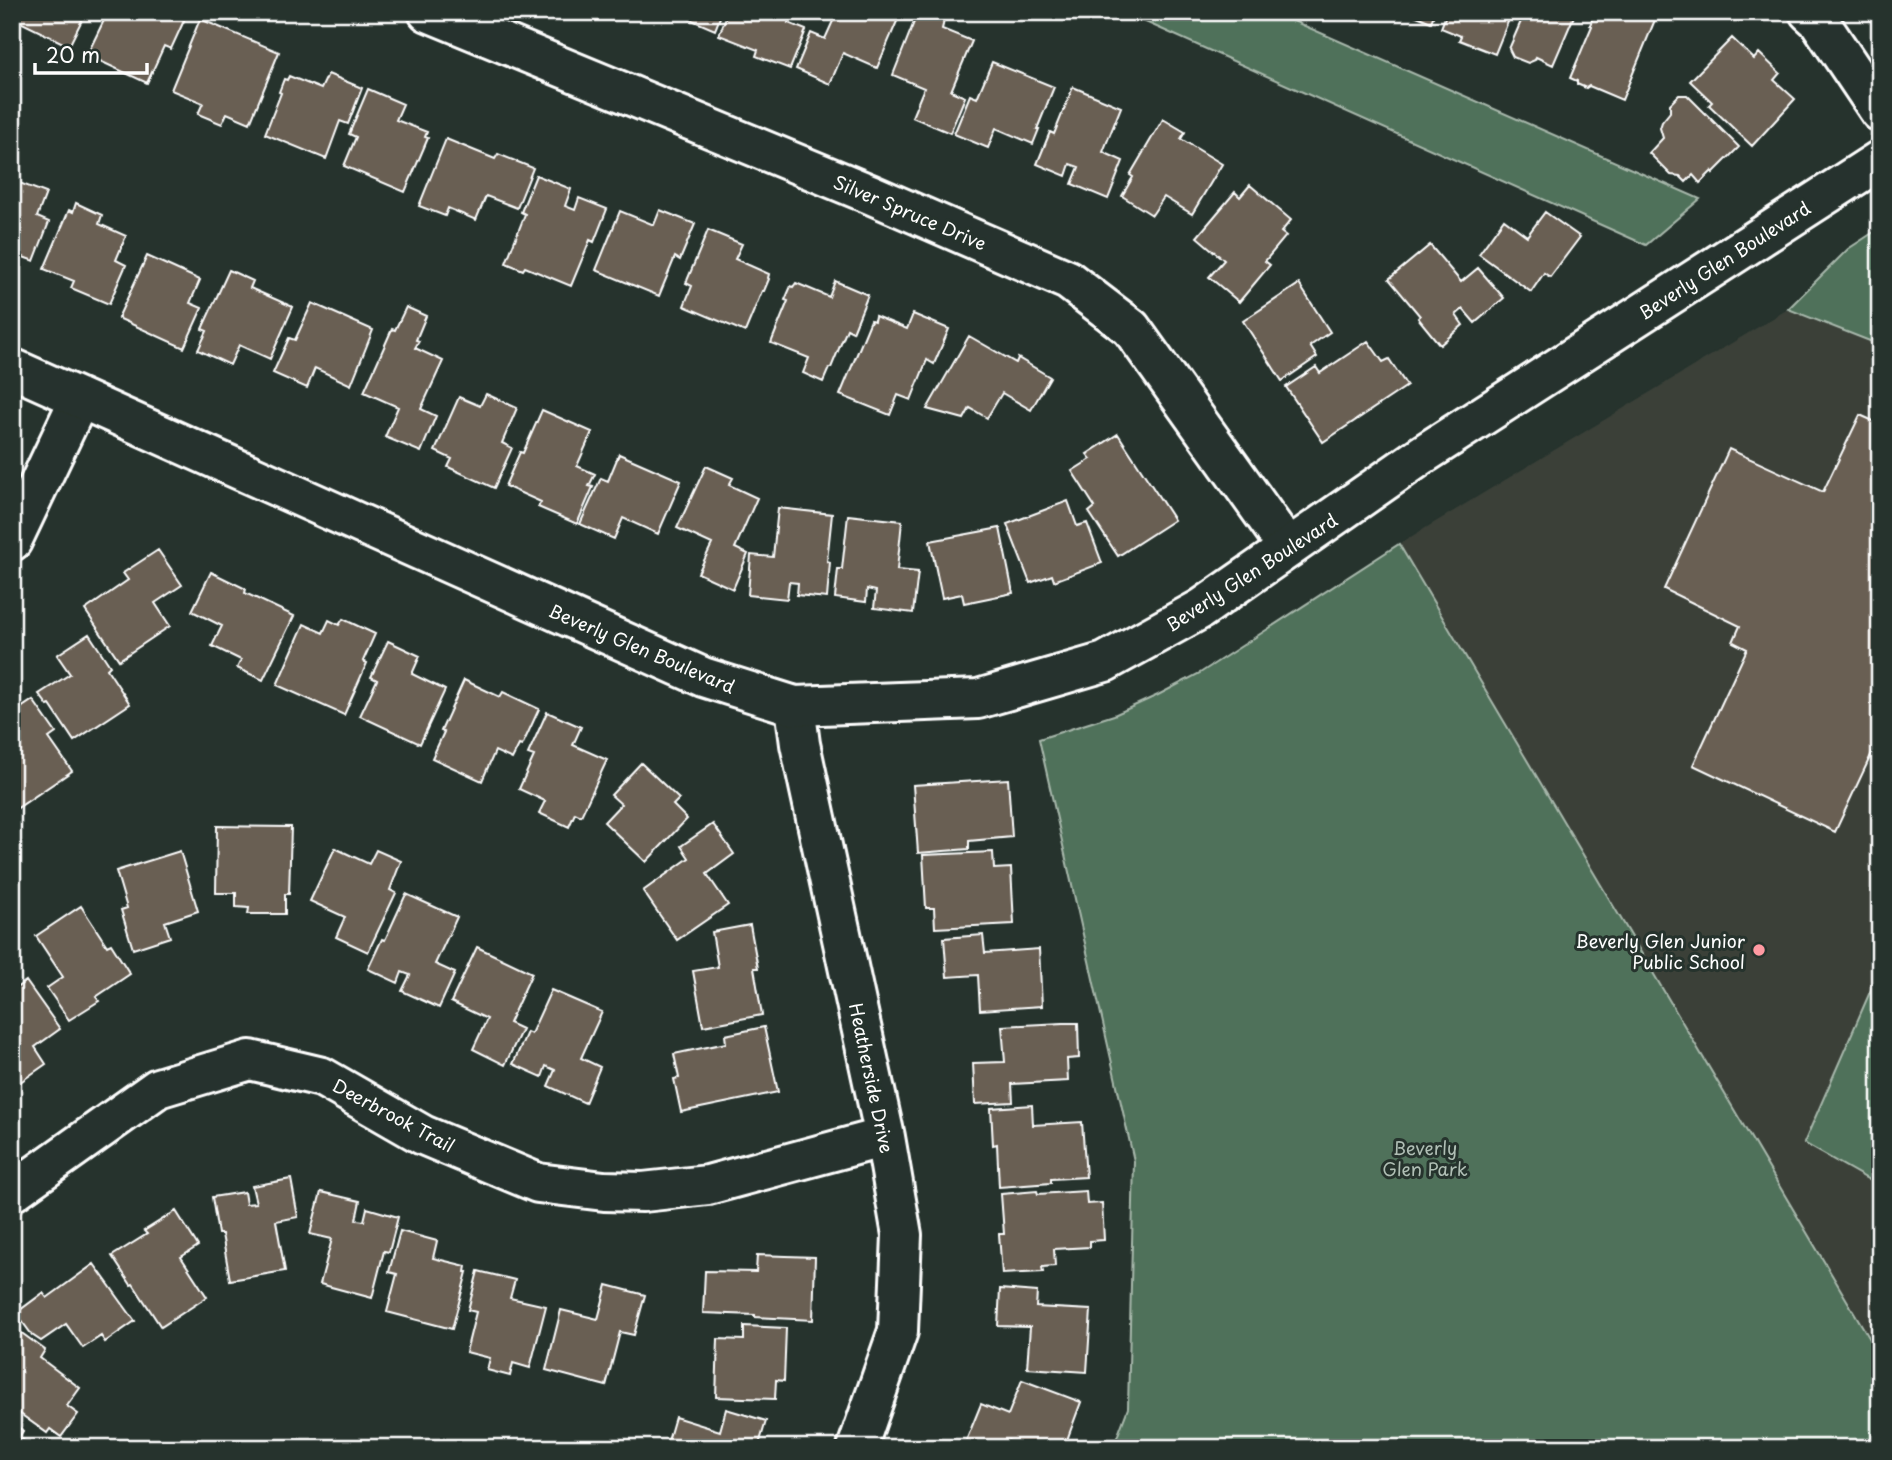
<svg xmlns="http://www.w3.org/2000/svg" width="1892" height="1460" font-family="'Playpen Sans',sans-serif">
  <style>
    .built { fill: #3a4038 }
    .green { fill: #50715a; stroke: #a8b8ac; stroke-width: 2 }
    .building { fill: #695f53; stroke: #fff; stroke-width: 2 }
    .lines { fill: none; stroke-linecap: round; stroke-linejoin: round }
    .minor-casing { stroke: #fff; stroke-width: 44 }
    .tertiary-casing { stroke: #fff; stroke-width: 44 }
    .minor { stroke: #26332d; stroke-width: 38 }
    .tertiary { stroke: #26332d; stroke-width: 38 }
    .poi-dot { fill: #ff9aa2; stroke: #26332d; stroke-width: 2.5 }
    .labels { text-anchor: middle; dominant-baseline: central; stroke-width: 6; stroke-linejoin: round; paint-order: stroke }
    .street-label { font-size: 18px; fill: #fff; stroke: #26332d }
    .poi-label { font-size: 18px; fill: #fff; stroke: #26332d; text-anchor: end }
    .park-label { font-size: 18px; fill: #b0bfb5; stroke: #26332d }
  </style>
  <rect width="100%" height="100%" fill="#26332d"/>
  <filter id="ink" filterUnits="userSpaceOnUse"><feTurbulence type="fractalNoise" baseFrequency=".0143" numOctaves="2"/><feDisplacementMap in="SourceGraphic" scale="14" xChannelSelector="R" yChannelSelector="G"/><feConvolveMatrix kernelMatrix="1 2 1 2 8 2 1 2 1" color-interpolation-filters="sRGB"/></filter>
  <g filter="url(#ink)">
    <path class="built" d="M1788,309L1880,345V1356L1399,544Z"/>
    <path class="green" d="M1123,12H1273L1700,199L1646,245Z
      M1880,228V345L1788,309L1848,249Z
      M1399,544L1880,1356V1448H1113L1128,1408L1134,1161L1039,739L1114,715L1158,695L1200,673Z
      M1880,969V1186L1804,1143Z"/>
    <path class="building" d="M13,12H86L69,46L12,18Z
      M104,12H184L187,14L171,49L164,46L147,83L87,55L106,16L103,15Z
      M681,12H722L715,30L680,15Z
      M728,12H792L788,23L806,30L790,69L756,56L758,50L719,35Z
      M837,12H901L877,68L843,53L830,84L796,69L811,33L825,39Z
      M918,12L944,21L942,29L972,41L951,91L965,97L950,133L912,117L924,88L893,75Z
      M1407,12H1435L1431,22Z
      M1447,12H1512L1495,54L1459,40L1461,36L1441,28Z
      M1525,12H1574V16L1553,65L1536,57L1535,60L1528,63L1513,57L1509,49Z
      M1595,12H1651L1657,15L1622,100L1589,86L1586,88L1577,84V81L1570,78L1592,26L1590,25Z
      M200,19L279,52L250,123L227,113L222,124L198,114L203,103L171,90Z
      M1732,38L1754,59L1759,53L1780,73L1774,80L1795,99L1752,146L1709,105L1712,102L1690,81Z
      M992,62L1054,87L1037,129H1039L1033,144L996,128L988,148L954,134L970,95L977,98Z
      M328,74L362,88L348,124L340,121L326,159L265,134L281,93L279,92L284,79L287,80L289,76L321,89Z
      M1073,87L1121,107L1103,152L1123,161L1108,199L1072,184L1079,167L1070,164L1066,176L1037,164L1050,132L1054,134Z
      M368,89L403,104L396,120L427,132L425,137L428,138L405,192L344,166L356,137L349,134Z
      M1679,95H1687L1739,147L1713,173L1712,171L1700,183L1693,175L1686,182L1680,176L1671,175L1649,153L1663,138L1660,128L1662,122L1670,112V104Z
      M1163,119L1185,132L1181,139L1222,164L1192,214L1164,197L1152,215L1122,196L1133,177L1130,175Z
      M446,139L495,159L498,154L533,168L517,208L486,196L476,220L448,208L445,216L419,206Z
      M12,157L21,160L14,181L46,193L37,217L49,222L34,261L12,253Z
      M536,175L571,189L565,206L575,210L579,198L607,209L594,242L590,240L571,286L525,267L523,270L506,263L525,214L521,212Z
      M1250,185L1291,220L1281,232L1286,236L1265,261L1270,265L1239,302L1209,277L1224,260L1197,237L1235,192L1240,197Z
      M76,203L102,215L99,224L126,236L116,260L126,265L109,304L71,288L74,281L44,269L69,210L73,212Z
      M660,210L695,224L680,260L675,257L659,296L596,270L620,211L654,225Z
      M1545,212L1580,237L1550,277L1544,273L1531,292L1479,254L1504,219L1527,236Z
      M708,230L742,244L735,259L769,274L768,278L769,279L764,291H762L745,332L684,306L692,286L686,283Z
      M1430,245L1461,282L1478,268L1504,298L1475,323L1463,309L1456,315L1463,325L1440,345L1418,318L1420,316L1389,279Z
      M147,256L200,280L190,303L202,308L184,348L118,318Z
      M229,270L253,281L250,288L293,307L270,359L239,345L230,365L198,350L207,331L202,329Z
      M835,281L868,295L853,332L847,329L831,368H829L823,382L803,373L809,358L771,343L788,301L785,300L791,286L793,287L796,283L829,297Z
      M1299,284L1330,332L1310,346L1317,357L1282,381L1243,321Z
      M312,303L373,330L351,385L315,368L307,388L273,373L289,338L295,340Z
      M406,307L426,316L416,340L419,341L415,348L443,361L421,409L436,416L421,452L385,437L398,407L364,392L392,329L395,330Z
      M913,314L949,329L934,364L927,360L911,400L898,395L890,415L840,395L871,320L874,321L875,316L907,329Z
      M969,336L1016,363L1018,358L1050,377L1031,410L1002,393L987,418L970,408L964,419L927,409Z
      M1368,341L1383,362L1389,359L1407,386L1323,442L1286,387L1316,367L1320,373Z
      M486,394L517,408L502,443L512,448L494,488L448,467L452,459L435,451L459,397L480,406Z
      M542,410L592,432L577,466L595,474L589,486L593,487L577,524L538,507L541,502L505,486L520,452L523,453Z
      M1860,415L1880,424V736L1835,832L1693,765L1747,649L1733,642L1740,626L1664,589L1729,449L1823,492Z
      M1118,434L1174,520L1118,556L1089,512L1095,507L1072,471L1091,459L1087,454Z
      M619,454L681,481L658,534L623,518L614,539L580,524L601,478L608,481Z
      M706,466L733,478L729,485L757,498L735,548L748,554L733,589L698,573L712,544L677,528Z
      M1068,501L1077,526L1087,523L1102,563L1054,581L1052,575L1030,583L1007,524Z
      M778,508L832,514L827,561L830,562L827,598L797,595L798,583L789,582L787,599L748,595L751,555L773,557Z
      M848,515L902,521L897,570L918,572L913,613L874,608L876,591L867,589L866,602L835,598L838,569H842Z
      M1000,528L1013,593L964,603L962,594L942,598L930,541Z
      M158,550L182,585L155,603L170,626L119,660L85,610L128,580L123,573Z
      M211,572L246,589L245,593L294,616L263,680L237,668L241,660L212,646L222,626L192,611Z
      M343,619L375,634L363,661L367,663L344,715L277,685L304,624L323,633L329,620L339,625Z
      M89,634L110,666L107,669L130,704L74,741L50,705L48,706L39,694L70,674L57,655Z
      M388,641L420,656L412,674L445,690L420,744L360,716L377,680L371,677Z
      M464,680L500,697L503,692L539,709L522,746L519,745L512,759L495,751L482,781L432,758L444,732L441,731Z
      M33,700L56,733L49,738L72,771L16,809L12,803V742L14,741L12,738V714Z
      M547,712L581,727L573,745L607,760L581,816L575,813L569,827L539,813L545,801L519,789L534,756L528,754Z
      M641,763L679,799L673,805L687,819L646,862L604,822L621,804L611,795Z
      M1008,779L1012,837L969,841V849L918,853L913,785Z
      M713,824L734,854L707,874L728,905L677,940L643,891L689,858L681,846Z
      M217,826L291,827L289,894H285V914H248L249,908L236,907V893H216Z
      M335,848L369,864L376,850L401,861L390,890L396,893L368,952L336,937L345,917L310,901Z
      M180,851L198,911L165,922L170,937L133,949L121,910L127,908L116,871Z
      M993,852L994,869L1011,868L1014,924L935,928L934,908H926L923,855Z
      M406,894L457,917L435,964L455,973L439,1008L402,991L410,975L402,972L398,983L368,969L382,939L385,940Z
      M81,906L107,946L111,944L130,974L96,997L99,1001L69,1020L47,988L63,977L36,936Z
      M750,925L758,968H754L762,1015L703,1026L693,971L718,967L712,932Z
      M983,935L985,953L1039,949L1042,1006L980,1010L978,975L947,977L944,938Z
      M477,947L532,973L509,1023L522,1029L505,1065L473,1049L487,1019L451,1002Z
      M26,981L60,1029L35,1047L46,1064L16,1085L12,1080V991Z
      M551,990L602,1012L581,1058L600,1067L585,1103L548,1086L555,1070L546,1066L542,1077L513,1064L527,1032L531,1034Z
      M1063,1023H1078L1079,1058L1067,1059L1068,1081L1012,1084L1013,1102L975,1104L973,1063L1005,1062L1002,1026Z
      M764,1027L778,1092L681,1112L674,1079L679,1078L674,1054L726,1043L725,1035Z
      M1032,1105L1033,1125L1082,1122L1086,1177L1051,1179V1183L999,1187L997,1144L993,1145L991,1108Z
      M291,1179L298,1217L276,1221L285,1271L230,1280L222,1234H218L212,1197L244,1192L246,1204L256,1203L252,1186Z
      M1037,1191L1038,1194L1086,1191L1087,1204L1102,1203L1104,1240L1090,1241V1247L1054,1249L1055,1266L1042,1267L1043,1272L1002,1274L999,1234H1004L1001,1194Z
      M321,1192L360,1201L356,1220L364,1221L367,1208L398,1217L389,1252L384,1251L372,1298L320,1284L332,1239L310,1234Z
      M176,1211L198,1246L181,1257L207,1297L161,1327L133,1284L131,1285L112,1256L147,1234L144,1231Z
      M400,1231L437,1241L433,1258L466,1266L465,1272H467L452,1329L387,1312L397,1274L389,1272Z
      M757,1255L815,1257L813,1320L755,1317V1315L703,1313L705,1271L756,1272Z
      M94,1264L135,1321L105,1342L101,1336L83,1348L66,1324L41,1341L32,1335L16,1313L43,1293L47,1298Z
      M478,1271L515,1280L510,1298L546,1306L530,1368L513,1363L510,1376L487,1370L490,1358L466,1352L476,1312L468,1310Z
      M607,1285L645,1295L634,1335L620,1332L606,1386L546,1370L561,1310L598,1319Z
      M1000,1289L1037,1292L1036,1307L1091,1310L1087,1372L1027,1368L1030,1327L998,1326Z
      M12,1326L45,1350L40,1358L80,1388L67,1406L78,1414L61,1437L50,1429L47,1433L12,1408V1376L14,1373L12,1371Z
      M744,1326L786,1328L784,1381L776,1380L775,1399L716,1397L718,1339L744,1340Z
      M1022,1380L1081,1402L1064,1448H1028L1008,1440L1005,1448H984L966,1441L981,1404L1008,1415Z
      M726,1409L766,1421L758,1448H666L675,1417L720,1431Z
      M12,1422L23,1431L19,1437L34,1448H12Z"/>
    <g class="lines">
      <g class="minor-casing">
        <path id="minor" d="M428,12L870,194L1068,280L1131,328L1288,548
          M12,541L79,400
          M795,706L800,744L885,1137L902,1235L898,1331L857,1448
          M12,1192L158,1088L250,1060L322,1077L423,1135L538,1183L604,1191L643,1192L708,1185L885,1137"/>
      </g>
      <g class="tertiary-casing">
        <path id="tertiary" d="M1809,12L1819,21L1880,112
          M12,368L703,677L795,706L978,699L1105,662L1201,609L1422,455L1880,160"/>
      </g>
      <use href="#minor" class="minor"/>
      <use href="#tertiary" class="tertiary"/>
    </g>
  </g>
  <circle class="poi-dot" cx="1759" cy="950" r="7"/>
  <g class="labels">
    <g class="street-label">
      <text transform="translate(910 212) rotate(23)">Silver Spruce Drive</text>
      <text transform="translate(1724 260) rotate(-33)">Beverly Glen Boulevard</text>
      <text transform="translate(1251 572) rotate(-33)">Beverly Glen Boulevard</text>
      <text transform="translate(642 648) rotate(23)">Beverly Glen Boulevard</text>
      <text transform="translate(872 1078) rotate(78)">Heatherside Drive</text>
      <text transform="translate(394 1115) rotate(28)">Deerbrook Trail</text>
    </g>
    <g class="poi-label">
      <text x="1745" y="940">Beverly Glen Junior<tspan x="1745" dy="21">Public School</tspan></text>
    </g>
    <g class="park-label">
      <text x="1425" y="1147">Beverly<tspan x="1425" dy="21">Glen Park</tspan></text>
    </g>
  </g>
  <rect width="1892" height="1460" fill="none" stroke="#26332d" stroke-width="42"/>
  <rect x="21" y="21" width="1850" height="1418" fill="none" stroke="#fff" stroke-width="2.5" filter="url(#ink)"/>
  <path d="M35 63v10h112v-10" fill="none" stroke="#ffffff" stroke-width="3.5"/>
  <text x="46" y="63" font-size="21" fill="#ffffff" stroke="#26332d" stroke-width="5" paint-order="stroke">20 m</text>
</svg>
